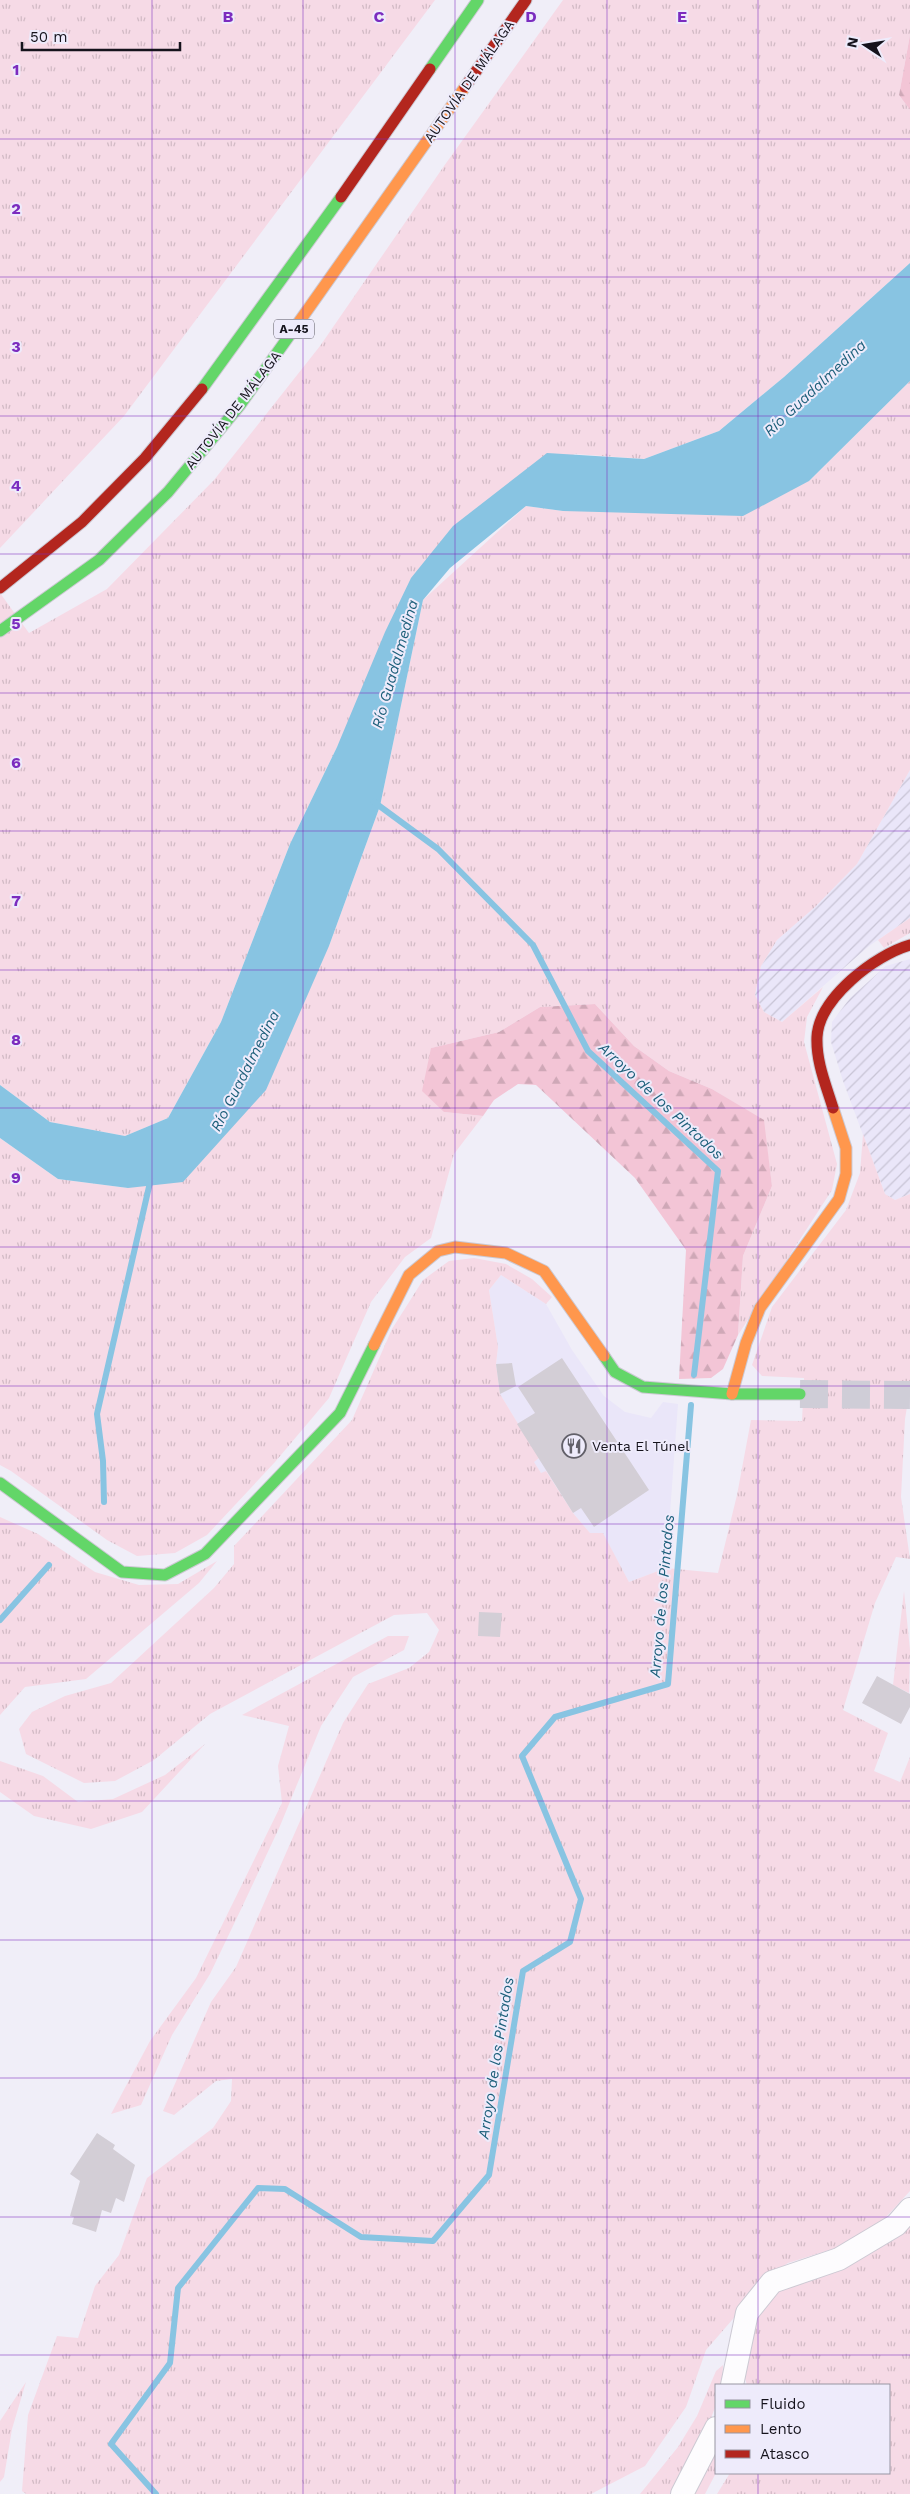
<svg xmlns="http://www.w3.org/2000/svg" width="910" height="2494" font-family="'Work Sans',sans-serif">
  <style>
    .built { fill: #eae6f9 }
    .industrial { fill: url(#industrial-furrows) }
    .grass { fill: url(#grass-tufts) }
    .forest { fill: url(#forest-firs) }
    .water { fill: #88c4e2 }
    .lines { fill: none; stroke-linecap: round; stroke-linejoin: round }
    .stream { stroke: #88c4e2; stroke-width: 6 }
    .building { fill: #d3ced6 }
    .secondary-tunnel { stroke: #cfcdd7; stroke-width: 28; stroke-dasharray: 28 14; stroke-linecap: butt }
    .street-casing { stroke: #ccc9d3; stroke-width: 24 }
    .fast-casing { stroke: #ccc9d3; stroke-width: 13 }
    .slow-casing { stroke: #ccc9d3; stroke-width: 13 }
    .jam-casing { stroke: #ccc9d3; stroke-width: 13 }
    .street { stroke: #fdfcfe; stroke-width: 22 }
    .fast { stroke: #63d668; stroke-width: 11 }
    .slow { stroke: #ff974d; stroke-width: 11 }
    .jam { stroke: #b3261e; stroke-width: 11 }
    .grid { fill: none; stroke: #7b2cbf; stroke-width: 1; stroke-opacity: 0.55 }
    .labels { text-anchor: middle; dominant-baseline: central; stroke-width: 4; stroke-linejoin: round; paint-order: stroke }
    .shield { fill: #eeebfb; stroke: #56545f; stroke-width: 1 }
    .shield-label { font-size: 12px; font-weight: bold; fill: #15131c }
    .street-label { font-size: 14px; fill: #15131c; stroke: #eeebfb }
    .poi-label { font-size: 14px; fill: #15131c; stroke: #eeebfb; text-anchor: start }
    .water-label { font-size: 15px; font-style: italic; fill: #1c5f7a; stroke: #eeebfb }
    .grid-label { font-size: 16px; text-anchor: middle; font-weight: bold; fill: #7b2cbf; stroke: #eeebfb; stroke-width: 4; stroke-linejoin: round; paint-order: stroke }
  </style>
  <defs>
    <pattern id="industrial-furrows" width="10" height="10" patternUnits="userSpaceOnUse" patternTransform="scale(1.25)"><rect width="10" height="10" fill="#eae6f9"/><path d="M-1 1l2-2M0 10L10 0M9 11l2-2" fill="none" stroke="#c8c4d5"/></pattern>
    <pattern id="grass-tufts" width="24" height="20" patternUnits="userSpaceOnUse" patternTransform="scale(1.25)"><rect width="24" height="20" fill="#f6dae6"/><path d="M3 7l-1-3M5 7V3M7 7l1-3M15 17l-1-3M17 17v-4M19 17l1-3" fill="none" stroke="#d2bac5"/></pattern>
    <pattern id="forest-firs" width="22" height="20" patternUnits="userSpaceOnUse" patternTransform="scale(1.25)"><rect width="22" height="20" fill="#f3c5d6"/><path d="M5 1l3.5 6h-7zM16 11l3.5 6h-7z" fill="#cfa8b7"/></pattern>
  </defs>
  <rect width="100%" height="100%" fill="#f0eef8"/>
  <path class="built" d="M501,1275L546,1304L572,1350L604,1396L625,1412L651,1418L663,1402L678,1404L666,1568L629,1582L603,1534L590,1533L573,1513L546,1471L542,1474L533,1462L539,1458L500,1394L496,1364L498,1347L489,1290Z"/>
  <path class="industrial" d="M910,770V918L869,946L782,1022L764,1012L755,995L761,966L777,940L815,907L857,864Z
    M910,959V1194L895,1200L885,1194L843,1081L831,1042L832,1022L850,998L886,966Z"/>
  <path class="grass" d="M0,0H435L124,416L0,548Z
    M563,0H910V35L899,95L910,110V263L784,377L719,431L644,459L575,454L453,526L337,747L290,844L221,1022L168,1118L125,1136L50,1122L0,1085V593L29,633L107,589L214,480L320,346L444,166Z
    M910,381V770L857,864L815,907L777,940L761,966L755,995L764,1012L782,1022L823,987L807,1017L804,1042L837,1164L832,1190L738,1335L743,1256L772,1186L763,1120L712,1089L669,1071L634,1046L595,1004L540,1007L499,1032L431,1048L444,1112L483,1116L454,1154L431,1238L405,1257L371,1302L329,1398L275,1462L207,1535L175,1553L137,1556L107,1540L11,1471L0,1465V1138L58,1179L128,1188L329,946L380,806L423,600L526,506L563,511L809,481Z
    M910,918V933L884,948L878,940Z
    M863,1134L885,1194L895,1200L910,1194V1389L905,1419L901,1497L910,1559L896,1557L875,1603L843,1710L888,1733L874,1771L900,1782L910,1757V2191L876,2228L839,2247L788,2263L761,2281L739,2312L706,2350L686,2407L645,2466L591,2494H26L22,2491L28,2415L57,2336L78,2338L95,2286L119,2255L147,2178L213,2128L231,2101L232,2079L216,2081L174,2115L163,2111L211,2002L236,1967L343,1723L368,1684L409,1668L429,1652L439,1630L427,1613L394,1615L210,1714L154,1760L115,1781L84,1783L26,1754L19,1729L32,1712L65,1696L111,1683L214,1588L234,1564V1546L352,1420L392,1329L423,1280L449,1261L474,1258L506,1264L532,1279L552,1297L546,1304L501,1275L489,1290L498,1347L496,1364L500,1394L539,1458L534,1462L541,1473L546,1471L573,1513L590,1533H603L629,1582L666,1568L718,1573L737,1495L751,1420L802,1421L804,1378L762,1376L752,1365L772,1307L846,1210L860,1173Z
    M0,1517L38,1534L95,1572L139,1585L178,1584L217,1561L199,1583L86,1679L25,1687L0,1715Z
    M904,1591L910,1650L909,1693L893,1685Z
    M388,1636H409L404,1650L353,1677L321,1726L280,1826L243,1905L210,1974L172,2035L141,2105L111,2114L150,2041L196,1978L282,1803L278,1766L289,1726L242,1715Z
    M205,1744L142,1812L91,1829L34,1816L0,1792V1761L43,1776L78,1802L113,1799L165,1775Z
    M910,2219V2494H717L730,2473H889V2385H747L744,2375L753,2320L770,2296Z
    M723,2365L722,2385H716V2405L700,2446L673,2494H640L678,2447L697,2416L716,2371Z
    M26,2382L12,2429L4,2477L0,2482V2421Z
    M716,2451V2473L705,2494H692Z"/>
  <path class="forest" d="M910,35V110L899,95Z
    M595,1004L634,1046L669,1071L712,1089L764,1120L772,1186L743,1256L738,1335L723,1369L711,1378L679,1379L686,1250L635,1178L536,1085L518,1084L494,1100L483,1116L444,1112L422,1091L431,1048L499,1032L540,1007Z"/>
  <path class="water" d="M910,263V381L809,481L743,516L563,511L526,506L450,568L423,600L380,806L329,946L266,1090L183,1182L128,1188L58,1179L0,1138V1085L50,1122L125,1136L168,1118L221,1022L290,844L337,747L385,632L411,578L453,526L547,453L644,459L719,431L784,377Z"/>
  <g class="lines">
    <path class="stream" d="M374,802L438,849L533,945L588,1051L718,1171L694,1375
      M104,1502L103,1461L97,1414L151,1178
      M0,1620L49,1565
      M156,2494L111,2444L170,2363L178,2288L258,2188L285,2189L361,2237L433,2241L489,2175L523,1971L570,1942L581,1899L522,1756L555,1717L668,1684L691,1405"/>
  </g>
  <path class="building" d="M562,1358L649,1490L594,1527L581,1508L573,1513L517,1424L535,1413L518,1387Z
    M512,1363L516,1386L500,1394L496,1364Z
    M479,1612L502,1613L500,1637L478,1636Z
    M877,1676L910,1694V1707L901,1724L862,1703Z
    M97,2133L115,2145L113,2149L135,2165L124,2202L116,2198L111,2213L102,2210L96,2232L72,2224L74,2217L70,2216L80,2181L70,2174Z"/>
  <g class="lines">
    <path class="secondary-tunnel" d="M800,1394L910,1395"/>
    <g class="street-casing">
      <path id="street" d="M732,2385L747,2313L772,2282L839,2259L896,2225L910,2209
        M682,2494L716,2428"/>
    </g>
    <g class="fast-casing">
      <path id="fast" d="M430,69L478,0
        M202,389L341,197
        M0,631L99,560L168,492L240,405L294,329
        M604,1356L615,1372L643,1387L732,1394H800
        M0,1483L122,1572L165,1575L205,1554L340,1413L374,1345"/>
    </g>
    <g class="slow-casing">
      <path id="slow" d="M294,329L465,87
        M374,1345L409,1275L438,1251L455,1247L506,1253L544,1271L604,1356
        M732,1394L746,1343L760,1308L839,1199L846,1174V1148L833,1108"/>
    </g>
    <g class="jam-casing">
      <path id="jam" d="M465,87L526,0
        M341,197L430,69
        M0,588L82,522L145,458L202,389
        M833,1108C826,1085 816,1062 817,1037C819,998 875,955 910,945"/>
    </g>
    <use href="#street" class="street"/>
    <use href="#fast" class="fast"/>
    <use href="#slow" class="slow"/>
    <use href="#jam" class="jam"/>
  </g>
  <path class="grid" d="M152,0V2494M303,0V2494M455,0V2494M607,0V2494M758,0V2385M0,139H910M0,277H910M0,416H910M0,554H910M0,693H910M0,831H910M0,970H910M0,1108H910M0,1247H910M0,1386H910M0,1524H910M0,1663H910M0,1801H910M0,1940H910M0,2078H910M0,2217H910M0,2355H910M758,2473V2494"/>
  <defs>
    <g id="restaurant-ring" transform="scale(1.25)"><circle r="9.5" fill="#eeebfb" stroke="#626069" stroke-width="1.5"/><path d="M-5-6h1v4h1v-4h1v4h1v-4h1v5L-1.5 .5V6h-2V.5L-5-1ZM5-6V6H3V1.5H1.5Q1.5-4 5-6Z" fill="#626069"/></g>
  </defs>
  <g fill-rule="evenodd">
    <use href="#restaurant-ring" x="574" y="1446"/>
  </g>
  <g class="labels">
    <rect class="shield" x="274" y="319.5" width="40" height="19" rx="4"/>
    <g class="shield-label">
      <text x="294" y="329">A-45</text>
    </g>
    <g class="street-label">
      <text transform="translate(469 81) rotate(-55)">AUTOVÍA DE MÁLAGA</text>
      <text transform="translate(233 410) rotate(-52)">AUTOVÍA DE MÁLAGA</text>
    </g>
    <g class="poi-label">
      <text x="592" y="1446">Venta El Túnel</text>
    </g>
    <g class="water-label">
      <text transform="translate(815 388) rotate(-43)">Río Guadalmedina</text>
      <text transform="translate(395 664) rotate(-74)">Río Guadalmedina</text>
      <text transform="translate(245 1071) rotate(-63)">Río Guadalmedina</text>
      <text transform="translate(661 1101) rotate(43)">Arroyo de los Pintados</text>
      <text transform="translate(662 1596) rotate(-85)">Arroyo de los Pintados</text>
      <text transform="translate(496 2058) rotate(-81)">Arroyo de los Pintados</text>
    </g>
  </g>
  <g class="grid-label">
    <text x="228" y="22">B</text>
    <text x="379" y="22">C</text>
    <text x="531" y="22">D</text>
    <text x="682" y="22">E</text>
    <text x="16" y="75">1</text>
    <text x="16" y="214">2</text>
    <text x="16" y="352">3</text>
    <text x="16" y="491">4</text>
    <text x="16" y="629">5</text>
    <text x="16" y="768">6</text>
    <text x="16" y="906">7</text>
    <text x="16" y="1045">8</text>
    <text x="16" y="1183">9</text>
  </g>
  <rect x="715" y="2384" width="175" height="90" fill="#eeebfb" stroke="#9795a2"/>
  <rect x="725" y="2400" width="25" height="8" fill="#63d668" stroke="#9795a2"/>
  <text x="760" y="2409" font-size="15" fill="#15131c">Fluido</text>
  <rect x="725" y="2425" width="25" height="8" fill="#ff974d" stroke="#9795a2"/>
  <text x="760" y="2434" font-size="15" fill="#15131c">Lento</text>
  <rect x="725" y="2450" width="25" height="8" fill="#b3261e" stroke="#9795a2"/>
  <text x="760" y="2459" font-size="15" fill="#15131c">Atasco</text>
  <g transform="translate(865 45) rotate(282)" stroke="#eeebfb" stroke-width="4" paint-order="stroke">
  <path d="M0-4L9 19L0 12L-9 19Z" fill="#15131c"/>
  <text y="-8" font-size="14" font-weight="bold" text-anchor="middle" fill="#15131c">N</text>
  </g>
  <path d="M22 42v8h158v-8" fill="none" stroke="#15131c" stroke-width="2.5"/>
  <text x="30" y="42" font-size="15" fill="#15131c" stroke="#eeebfb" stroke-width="4" paint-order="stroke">50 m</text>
</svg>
